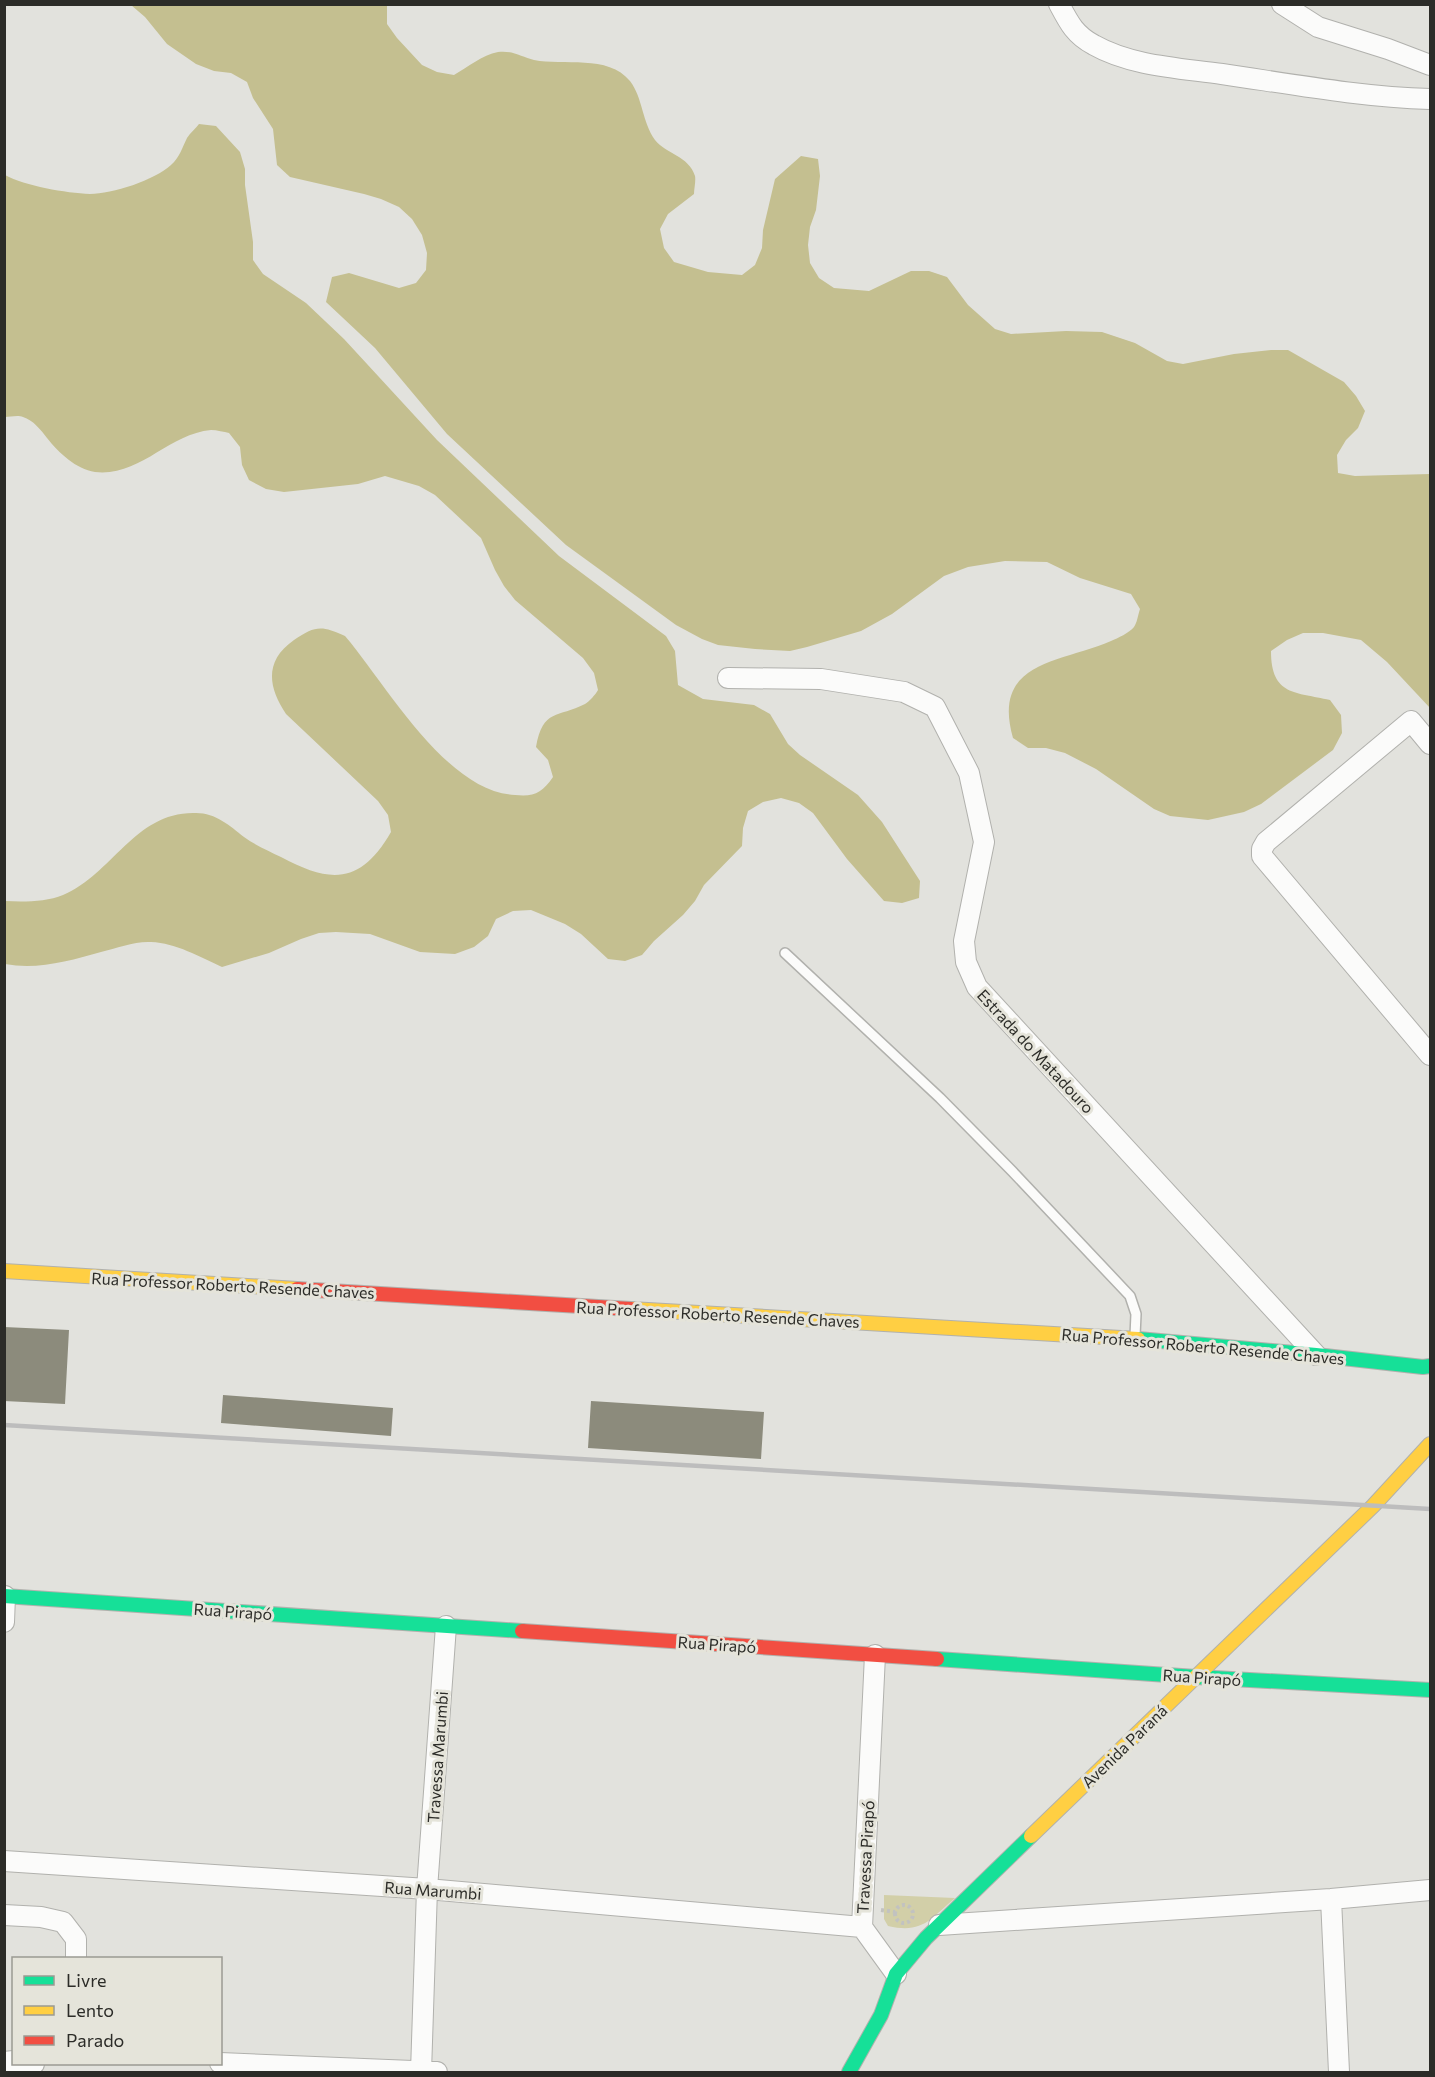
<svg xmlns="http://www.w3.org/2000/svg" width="1435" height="2077" font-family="Commissioner,sans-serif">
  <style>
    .green { fill: #d2cfa8 }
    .forest { fill: #c4bf90 }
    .building { fill: #8c8b7c }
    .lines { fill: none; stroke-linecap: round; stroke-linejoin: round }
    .lane-casing { stroke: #b1b1ad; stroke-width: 12 }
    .street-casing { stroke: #b1b1ad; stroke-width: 22 }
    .fast-casing { stroke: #b1b1ad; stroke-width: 16 }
    .slow-casing { stroke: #b1b1ad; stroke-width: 16 }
    .jam-casing { stroke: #b1b1ad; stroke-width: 16 }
    .path { stroke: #c2c2c0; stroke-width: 4; stroke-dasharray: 3 3; stroke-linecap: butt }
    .lane { stroke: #fbfbfa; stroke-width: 9 }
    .street { stroke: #fbfbfa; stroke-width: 20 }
    .fast { stroke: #16e098; stroke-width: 14 }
    .slow { stroke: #ffcf43; stroke-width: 14 }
    .jam { stroke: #f24e42; stroke-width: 14 }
    .rail { stroke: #bdbdbd; stroke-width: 4.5 }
    .labels { text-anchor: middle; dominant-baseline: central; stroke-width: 6; stroke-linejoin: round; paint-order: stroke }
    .street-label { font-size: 16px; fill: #2c2c28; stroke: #e5e4da }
  </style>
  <rect width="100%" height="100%" fill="#e2e2dd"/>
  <path class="green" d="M884,1895L955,1898C930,1919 923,1934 888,1926L884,1919Z"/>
  <path class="forest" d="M131,5H387V24L397,38L422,65L437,72L454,75C468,67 482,55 498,52C512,50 522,57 534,60C563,66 608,54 630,81C643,98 642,122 655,140C666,154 689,156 695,176C696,181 694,189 694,194L668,214L660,229L664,248L674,262L708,272L742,275L755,265L762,248L763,230L775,179L801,156L818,159L820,176L816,210L810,227L808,245L810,263L819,278L834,288L869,291L911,271H929L947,277L968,305L995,329L1011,334L1066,331L1102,332L1135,343L1167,361L1183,364L1234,354L1271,350H1288L1344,382L1356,396L1365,411L1358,428L1346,440L1337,455L1338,473L1355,476L1430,474V708L1387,662L1361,640L1323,633H1303L1287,640L1271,651C1271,696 1296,692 1330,700L1341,715L1342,733L1333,750L1261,804L1244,812L1208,820L1170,816L1154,809L1096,769L1065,753L1046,748H1028L1013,738C991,661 1060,663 1111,641C1118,638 1129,633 1134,627C1137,623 1138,615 1140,609L1131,594L1080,578L1047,562L1005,561L968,567L944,576L892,614L861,631L807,647L790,651L755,649L718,645L702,639L676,625L566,545L447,434L375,348L326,302L332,277L349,273L399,288L416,283L426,270L427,253L422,235L412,219L399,207L381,199L364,194L290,177L277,165L273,129L253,98L247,82L231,73L214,71L196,64L167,44L145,17Z
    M199,124L216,126L240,152L245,169V185L253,242V260L263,274L306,303L344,339L437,440L559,556L666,636L675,651L678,685L703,699L754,705L770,714L788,744L800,755L858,795L882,822L920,881L919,898L902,903L884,901L847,859L813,813L799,803L781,798L763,802L748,811L743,828L742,846L704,885L695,901L683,915L654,941L642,955L625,961L608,959L581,934L565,924L531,910L513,911L496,919L488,936L474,947L455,954L420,952L370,934L336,932L319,933L301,939L269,953L222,967C200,957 176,943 151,942C135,941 117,948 101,952C70,961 37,970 5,964V901C23,902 46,902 63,895C113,874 135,811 196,813C216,813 230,826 244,837C255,845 269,851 281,857C331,884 361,884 391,832L388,815L378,801L286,714C268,687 264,661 294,640C315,626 321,625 345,636C386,684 446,792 515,795C534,797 542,793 553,777L548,760L536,747C543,708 558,718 585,704C590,701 595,695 598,690L594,673L583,658L515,600L504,586L495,570L481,538L435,495L419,486L385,476L358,484L284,492L266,489L249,480L242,465L240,447L229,433C224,432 217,430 211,430C168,434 140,477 95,472C76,469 59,453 47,438C41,430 33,420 23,417C18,415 10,417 5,417V175C25,186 66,193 90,194C112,194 155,180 171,165C180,157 182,148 187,138C190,133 196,128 199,124Z"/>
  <path class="building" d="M4,1327L69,1330L65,1404L4,1401Z
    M223,1395L393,1408L391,1436L221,1423Z
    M591,1401L764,1412L761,1459L588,1448Z"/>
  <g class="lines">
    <g class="lane-casing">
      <path id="lane" d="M785,953L940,1098L1012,1171L1130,1296L1136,1314L1135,1336"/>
    </g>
    <g class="street-casing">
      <path id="street" d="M1059,4C1069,23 1075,35 1094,45C1131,66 1180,68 1222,74C1291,84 1361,97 1430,99
        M1282,4L1318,27L1388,49L1430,65
        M728,678L821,679L904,692L935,707L969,773L984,842L964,941L966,962L977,987L1316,1355
        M1430,744L1411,721L1266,842L1262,849V856L1430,1055
        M4,1622L5,1596
        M875,1655L862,1927L896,1974
        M4,1861L427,1889L862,1927
        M1331,1899L1339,2072
        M4,1915L41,1917L63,1922L76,1939V1958
        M939,1925L1331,1899L1430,1890
        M4,2062L14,2061
        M220,2063L437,2072
        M23,2072L34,2064
        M421,2072L427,1889L446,1626"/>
    </g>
    <g class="fast-casing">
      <path id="fast" d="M1138,1339L1316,1355L1423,1367L1430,1366
        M4,1596L522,1631
        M937,1659L1196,1677L1430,1690
        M849,2072L881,2015L896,1974L926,1938L1031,1836"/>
    </g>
    <g class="slow-casing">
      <path id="slow" d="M4,1271L297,1289
        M631,1309L1138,1339
        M1031,1836L1373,1506L1430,1444"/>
    </g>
    <g class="jam-casing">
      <path id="jam" d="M297,1289L631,1309
        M522,1631L937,1659"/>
    </g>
    <path class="path" d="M895 1914a9 9 0 1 1 18 0a9 9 0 1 1-18 0Z
      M881,1910L895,1912"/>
    <use href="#lane" class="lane"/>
    <use href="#street" class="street"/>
    <use href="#fast" class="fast"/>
    <use href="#slow" class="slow"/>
    <use href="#jam" class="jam"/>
    <path class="rail" d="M4,1425L1430,1509"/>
  </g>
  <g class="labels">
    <g class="street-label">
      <text transform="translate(1036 1051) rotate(47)">Estrada do Matadouro</text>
      <text transform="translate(233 1285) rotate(3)">Rua Professor Roberto Resende Chaves</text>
      <text transform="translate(718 1314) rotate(3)">Rua Professor Roberto Resende Chaves</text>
      <text transform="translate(1203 1346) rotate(5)">Rua Professor Roberto Resende Chaves</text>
      <text transform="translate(233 1611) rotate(4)">Rua Pirapó</text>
      <text transform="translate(717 1644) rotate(4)">Rua Pirapó</text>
      <text transform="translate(1202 1677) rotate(4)">Rua Pirapó</text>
      <text transform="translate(1124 1746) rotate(-44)">Avenida Paraná</text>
      <text transform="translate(437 1757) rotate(-86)">Travessa Marumbi</text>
      <text transform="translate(865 1857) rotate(-87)">Travessa Pirapó</text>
      <text transform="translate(433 1890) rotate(4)">Rua Marumbi</text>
    </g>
  </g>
  <rect width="1435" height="2077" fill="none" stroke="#2c2c28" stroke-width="12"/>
  <rect x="12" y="1957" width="210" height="108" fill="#e5e4da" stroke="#9b9a93" stroke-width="1.5"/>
  <rect x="24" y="1976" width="30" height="9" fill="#16e098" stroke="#9b9a93" stroke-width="1.5"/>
  <text x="66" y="1987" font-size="18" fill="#2c2c28">Livre</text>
  <rect x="24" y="2006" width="30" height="9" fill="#ffcf43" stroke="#9b9a93" stroke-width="1.5"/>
  <text x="66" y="2017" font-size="18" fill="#2c2c28">Lento</text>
  <rect x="24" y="2036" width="30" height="9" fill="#f24e42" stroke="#9b9a93" stroke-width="1.5"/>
  <text x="66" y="2047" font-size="18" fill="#2c2c28">Parado</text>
</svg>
